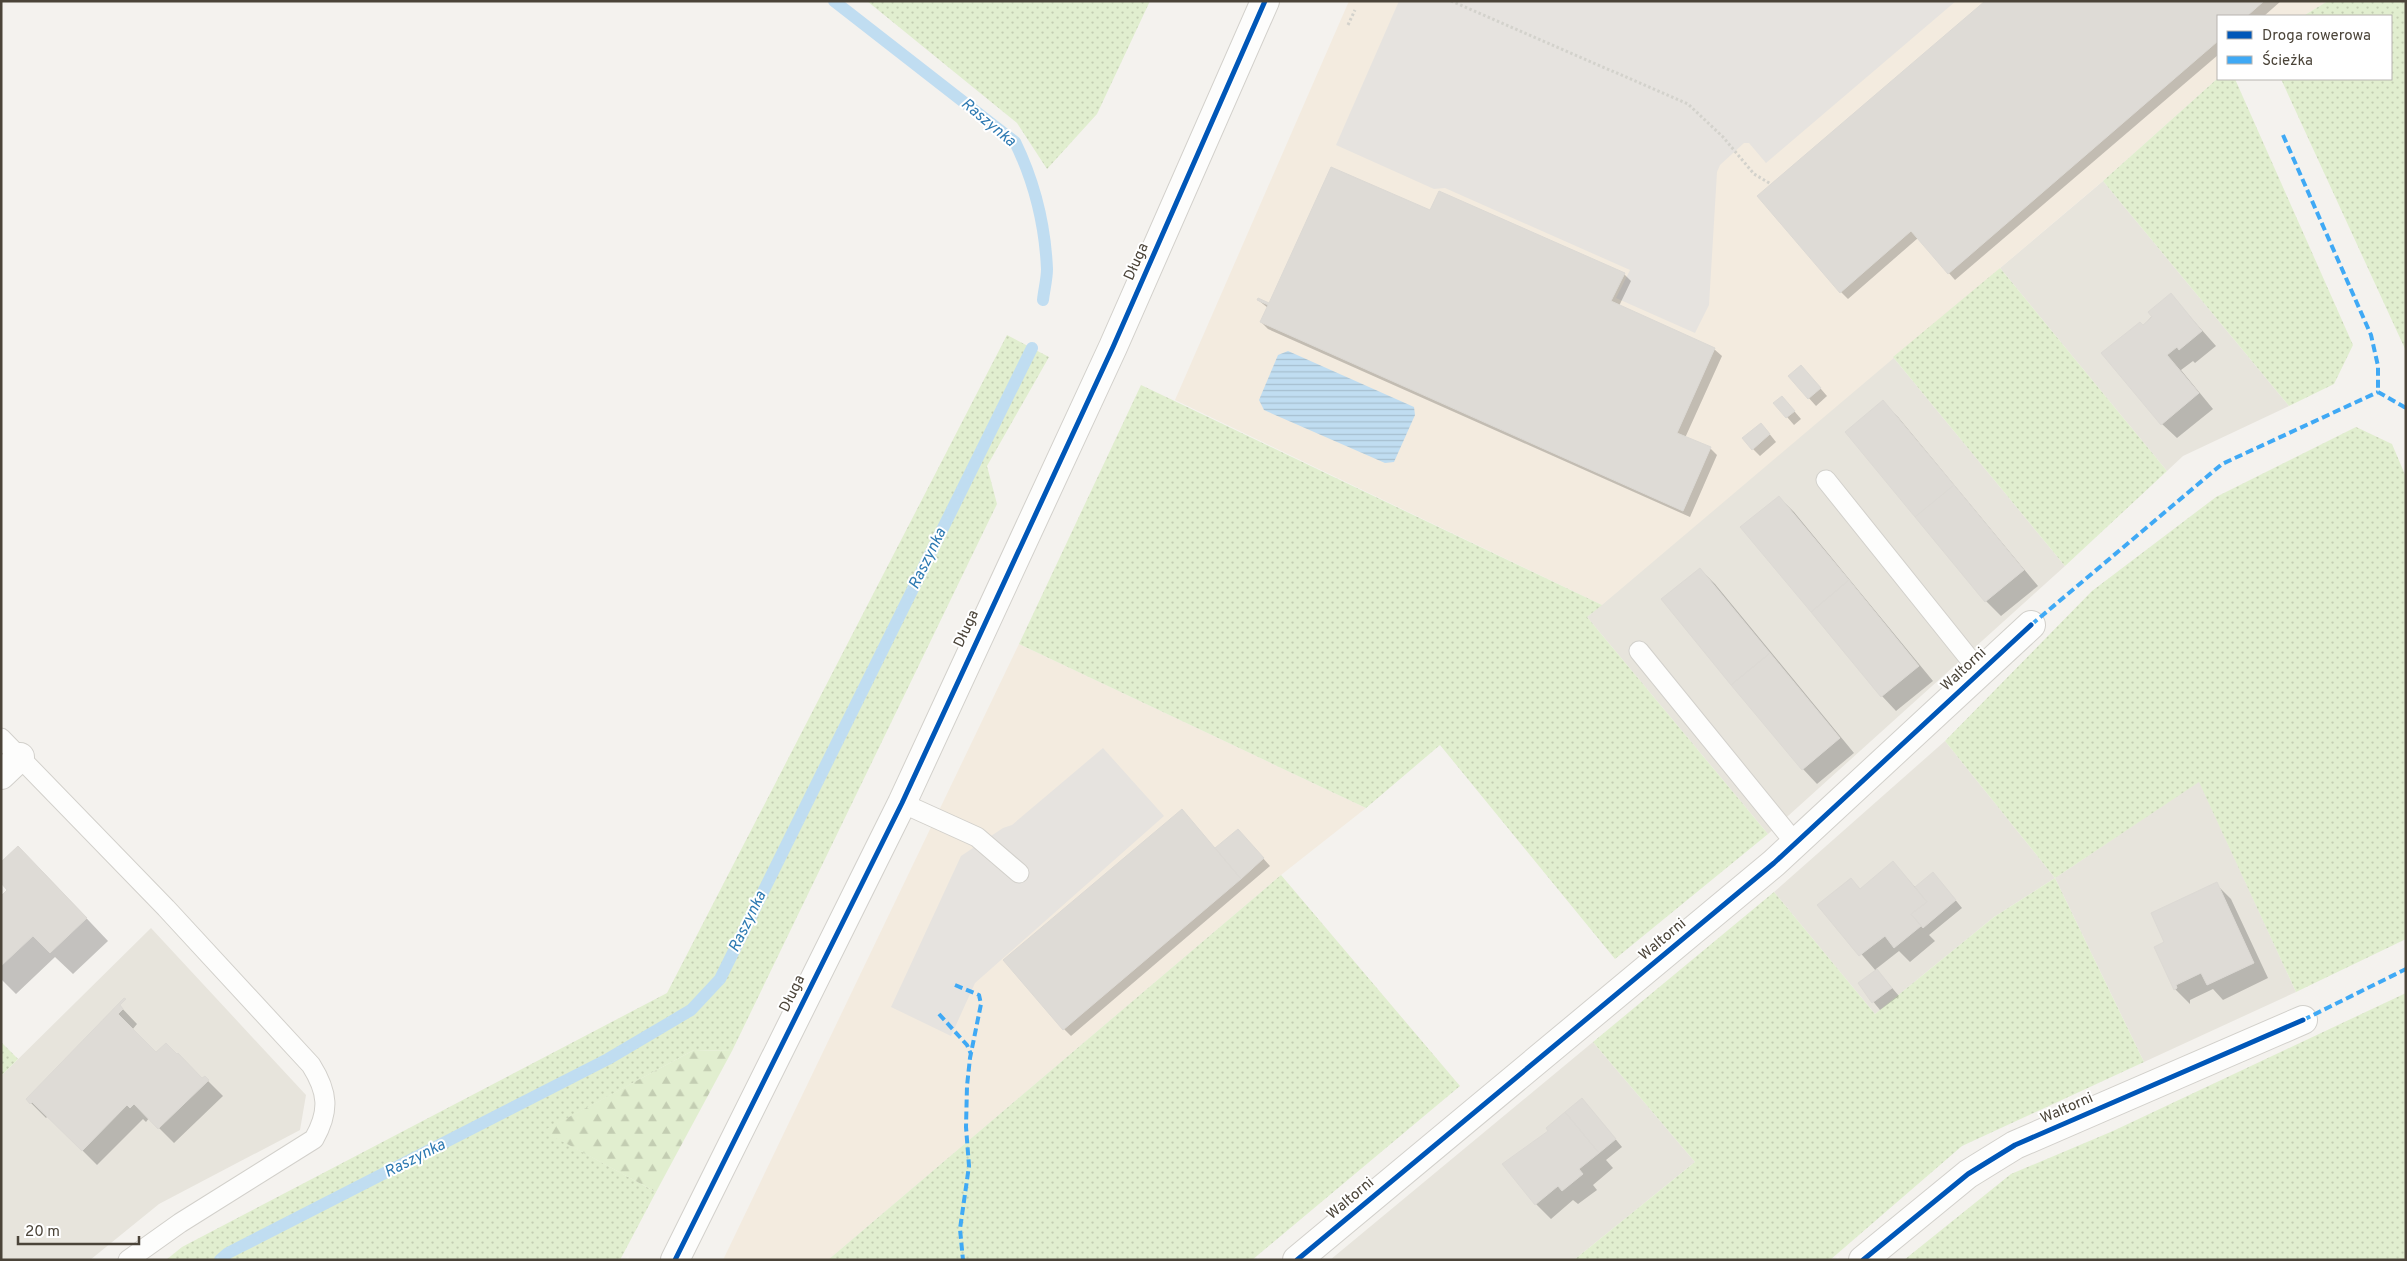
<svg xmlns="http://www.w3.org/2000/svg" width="2407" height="1261" font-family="Overpass,sans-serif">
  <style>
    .residential { fill: #e7e4dc }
    .commercial { fill: #f3ebdf }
    .grass { fill: url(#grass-dots) }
    .forest { fill: url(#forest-firs) }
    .parking { fill: #e6e3df }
    .water { fill: url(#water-rules) }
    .shadow { fill: #0003 }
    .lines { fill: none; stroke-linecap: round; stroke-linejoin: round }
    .stream { stroke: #c0ddf1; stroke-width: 12 }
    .building { fill: #dedbd6; stroke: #dcd9d4 }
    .service-casing { stroke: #d2d0cb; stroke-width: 21 }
    .minor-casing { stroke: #d2d0cb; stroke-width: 30 }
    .tertiary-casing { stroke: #d2d0cb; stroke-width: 30 }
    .path { stroke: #d3d2cc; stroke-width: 3; stroke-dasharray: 2.5 2.5; stroke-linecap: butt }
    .service { stroke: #fdfdfc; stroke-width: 19 }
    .minor { stroke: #fdfdfc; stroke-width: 28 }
    .tertiary { stroke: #fdfdfc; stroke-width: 28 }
    .quiet { stroke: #3fa9f5; stroke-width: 4; stroke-dasharray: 8 4; stroke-linecap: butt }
    .cycleway-casing { stroke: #fff; stroke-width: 8 }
    .cycleway { stroke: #0057b8; stroke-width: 5 }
    .labels { text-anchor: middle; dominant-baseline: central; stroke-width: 4; stroke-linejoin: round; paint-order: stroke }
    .street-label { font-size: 15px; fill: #4b4439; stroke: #fff }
    .water-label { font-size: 16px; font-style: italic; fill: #2e7ab2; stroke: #fff }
  </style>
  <defs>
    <pattern id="grass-dots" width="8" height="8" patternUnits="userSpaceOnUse" patternTransform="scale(1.25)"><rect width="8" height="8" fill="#e1eecf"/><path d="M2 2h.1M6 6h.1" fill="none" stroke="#c3cdb2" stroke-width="1.8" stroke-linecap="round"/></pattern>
    <pattern id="forest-firs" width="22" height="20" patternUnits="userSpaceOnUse" patternTransform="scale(1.25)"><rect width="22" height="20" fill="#e1eecf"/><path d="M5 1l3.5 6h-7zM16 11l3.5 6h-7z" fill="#c3cdb2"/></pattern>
    <pattern id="water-rules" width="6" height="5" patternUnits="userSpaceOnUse" patternTransform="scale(1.25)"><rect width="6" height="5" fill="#c0ddf1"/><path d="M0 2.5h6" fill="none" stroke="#a6bfcf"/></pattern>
  </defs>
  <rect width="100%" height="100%" fill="#f4f2ee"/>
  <path class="residential" d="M2103,181L2289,406L2183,456L2167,471L2000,268Z
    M1893,357L2065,566L1768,834L1587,617Z
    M1945,741L2055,878L2199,781L2296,992L2144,1062L2055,878L1994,917L1875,1014L1774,892Z
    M151,928L306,1095L300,1130L159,1204L90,1260H1V1076Z
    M1593,1042L1695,1162L1574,1260H1330Z"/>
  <path class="commercial" d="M1349,1H2328L2303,16H2218V78L2103,181L1602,605L1175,400Z
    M1019,644L1366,808L1281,875L828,1260H723Z"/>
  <path class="grass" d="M867,1H1150L1097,114L1047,169L1017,123Z
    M2328,1H2406V351L2281,79H2391V16H2303Z
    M2218,78L2235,79L2353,345L2334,384L2289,406L2103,181Z
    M2000,268L2167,471L2065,566L1893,357Z
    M1007,335L1049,357L987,466L997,504L732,1051L694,1050L544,1131L656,1192L620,1260H166L182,1247L667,993Z
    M1141,385L1602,605L1587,617L1768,834L1615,959L1440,745L1366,808L1019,644Z
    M2356,427L2392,444L2406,477V939L2296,992L2199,782L2055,878L2144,1062L1962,1146L1830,1260H1574L1695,1162L1593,1042L1774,892L1875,1014L1994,917L2055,878L1945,741L2092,591L2216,497Z
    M1281,875L1460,1086L1252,1260H828Z
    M2406,993V1260H1904L2011,1174L2113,1131Z
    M1,1042L18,1059L1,1076Z"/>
  <path class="forest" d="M694,1050L732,1051L656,1192L543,1131Z"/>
  <path class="parking" d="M1399,1H1956L1766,163L1749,143H1744L1720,165L1717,172L1709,305L1695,333L1616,298L1630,270L1445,188L1434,189L1336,145Z
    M1103,748L1164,816L975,983L951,1036L891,1007L961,856L1003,828L1012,825Z"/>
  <path class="water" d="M1288,351L1414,407L1415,415L1394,462L1385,463L1264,410L1259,400L1278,355Z"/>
  <path class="shadow" d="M1986,1H2281L2264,16H2218V55L1955,280L1918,238L1848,299L1841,292Z
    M1431,212L1624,274L1631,281L1619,306L1714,349L1722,356L1685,438L1710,448L1717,455L1690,517L1268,329L1261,322L1268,308L1258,300L1270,304Z
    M2171,295L2216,346L2195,363L2193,361L2181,370L2213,409L2177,438L2162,424L2143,326Z
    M1808,374L1827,396L1816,406L1790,377Z
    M1883,402L1898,417L2038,586L2001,616L1986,601L1847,432Z
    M1775,403L1789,405L1801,419L1794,425Z
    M1768,432L1776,442L1760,456L1753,449Z
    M1779,497L1794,512L1933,681L1896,711L1882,696Z
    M1700,569L1715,584L1854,753L1817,784L1803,769Z
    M1238,830L1270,866L1071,1036L1064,1029L1215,849Z
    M1893,863L1916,888L1940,881L1962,908L1929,935L1935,941L1910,962L1899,951L1876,969L1899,996L1880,1010L1859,984L1876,971L1819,905L1850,879L1861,890Z
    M40,869L108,941L73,974L55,957L16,994L1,979V897Z
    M2216,884L2231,899L2268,978L2223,1000L2213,989L2190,1000V1004L2175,989L2166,943Z
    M119,1005L137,1024L132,1030L156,1054L202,1079L205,1078L223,1096L174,1143L149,1118L146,1122L143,1119L97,1165L48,1116L46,1118L27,1099L105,1022L103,1020Z
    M1589,1107L1622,1147L1606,1160L1613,1168L1593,1185L1597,1190L1578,1204L1573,1200L1551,1219L1536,1204Z"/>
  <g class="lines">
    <path class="stream" d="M834,1L1015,142C1034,181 1045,225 1047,269C1047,279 1044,290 1043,300
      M220,1260L228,1253L608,1059L691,1010L720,979L1032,348"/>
  </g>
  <path class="building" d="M1985,1H2264L2247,16H2218V41L1948,274L1911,231L1840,293L1757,196Z
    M1331,167L1430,210L1439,191L1625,273L1611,301L1715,348L1677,433L1711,447L1683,511L1260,322L1268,305L1257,300L1258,298L1269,303Z
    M2171,293L2202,331L2179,350L2177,347L2167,355L2199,393L2161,425L2101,353L2140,322L2143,325L2152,317L2148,312Z
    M1801,365L1821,388L1808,399L1788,376Z
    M1782,396L1795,411L1786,418L1773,403Z
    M1883,400L1954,485L1915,517L1845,432Z
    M1761,423L1770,434L1752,450L1742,438Z
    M1954,485L2024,570L1985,602L1915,517Z
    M1779,496L1849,580L1811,612L1740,527Z
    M1700,568L1770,653L1731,685L1661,599Z
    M1849,580L1919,666L1881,697L1811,612Z
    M1770,653L1840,738L1802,770L1731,685Z
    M1182,809L1241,879L1063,1030L1003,960Z
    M1238,829L1264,858L1241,879L1215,848Z
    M18,846L87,918L50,953L33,936L1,966V896L7,890L1,883V862Z
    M1893,861L1927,902L1911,914L1921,926L1894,948L1885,936L1859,956L1817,905L1851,878L1860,889Z
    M1933,872L1956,900L1923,928L1911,914L1927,902L1915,887Z
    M2217,882L2254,963L2207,985L2201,973L2176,985L2177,988L2174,990L2154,947L2164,942L2151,913Z
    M1877,969L1892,988L1872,1003L1858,983Z
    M124,998L126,999L120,1005L123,1009L118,1014L156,1052L166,1043L177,1054L178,1053L202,1078L205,1076L209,1080L158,1129L134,1104L130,1108L127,1105L82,1151L32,1102L30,1104L26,1099Z
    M1582,1098L1616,1139L1599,1153L1565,1112Z
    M1565,1112L1599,1153L1579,1169L1583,1174L1562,1191L1558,1186L1535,1205L1502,1164L1548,1131L1546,1128Z"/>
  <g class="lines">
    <g class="service-casing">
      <path id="service" d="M1826,480L1980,672
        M1639,651L1796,844
        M1,738L166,908L311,1065C328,1092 330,1111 314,1139L180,1223L128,1260
        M902,803L977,837L1019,873"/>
    </g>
    <g class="minor-casing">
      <path id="minor" d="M1,775L20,757
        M1297,1260L1774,863L2031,625
        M1863,1260L1968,1174L2015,1145L2303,1020"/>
    </g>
    <g class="tertiary-casing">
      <path id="tertiary" d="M675,1260L902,803L1113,347L1265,1"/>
    </g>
    <path class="path" d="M1451,1L1688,104L1723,137L1754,174L1771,184
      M1348,25L1355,10"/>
    <use href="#service" class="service"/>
    <use href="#minor" class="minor"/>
    <use href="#tertiary" class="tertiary"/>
    <path class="quiet" d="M2283,135L2371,335L2378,366V392L2406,408
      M2031,625L2222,464L2378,392
      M955,985L979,995L981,1004L970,1058L967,1086L966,1127L969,1166L960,1229L963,1260
      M939,1014L967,1045L971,1054
      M2303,1020L2406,969"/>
    <g class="cycleway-casing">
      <path id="cycleway" d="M675,1260L902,803L1113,347L1265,1
        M1297,1260L1774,863L2031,625
        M1863,1260L1968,1174L2015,1145L2303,1020"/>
    </g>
    <use href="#cycleway" class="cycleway"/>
  </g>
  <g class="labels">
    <g class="street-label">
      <text transform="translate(1137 262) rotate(-66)">Długa</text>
      <text transform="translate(967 629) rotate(-65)">Długa</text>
      <text transform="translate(1964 670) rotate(-43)">Waltorni</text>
      <text transform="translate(1663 940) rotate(-40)">Waltorni</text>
      <text transform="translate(793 994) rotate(-64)">Długa</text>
      <text transform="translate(2067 1109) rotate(-24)">Waltorni</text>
      <text transform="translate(1351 1199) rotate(-40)">Waltorni</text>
    </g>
    <g class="water-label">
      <text transform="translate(988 123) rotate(40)">Raszynka</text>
      <text transform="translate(928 559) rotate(-64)">Raszynka</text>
      <text transform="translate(748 922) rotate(-64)">Raszynka</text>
      <text transform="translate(415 1159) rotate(-27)">Raszynka</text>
    </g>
  </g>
  <rect width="2407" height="1261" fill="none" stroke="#4b4439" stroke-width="5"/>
  <rect x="2217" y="15" width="175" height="65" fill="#ffffff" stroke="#b7b4b0"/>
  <rect x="2227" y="31" width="25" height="8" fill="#0057b8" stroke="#b7b4b0"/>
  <text x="2262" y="40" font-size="15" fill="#4b4439">Droga rowerowa</text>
  <rect x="2227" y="56" width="25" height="8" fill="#3fa9f5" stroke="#b7b4b0"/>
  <text x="2262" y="65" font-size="15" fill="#4b4439">Ścieżka</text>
  <path d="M18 1236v8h121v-8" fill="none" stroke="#4b4439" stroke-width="2.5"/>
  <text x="25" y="1236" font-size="15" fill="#4b4439" stroke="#ffffff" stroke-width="4" paint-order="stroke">20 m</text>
</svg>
